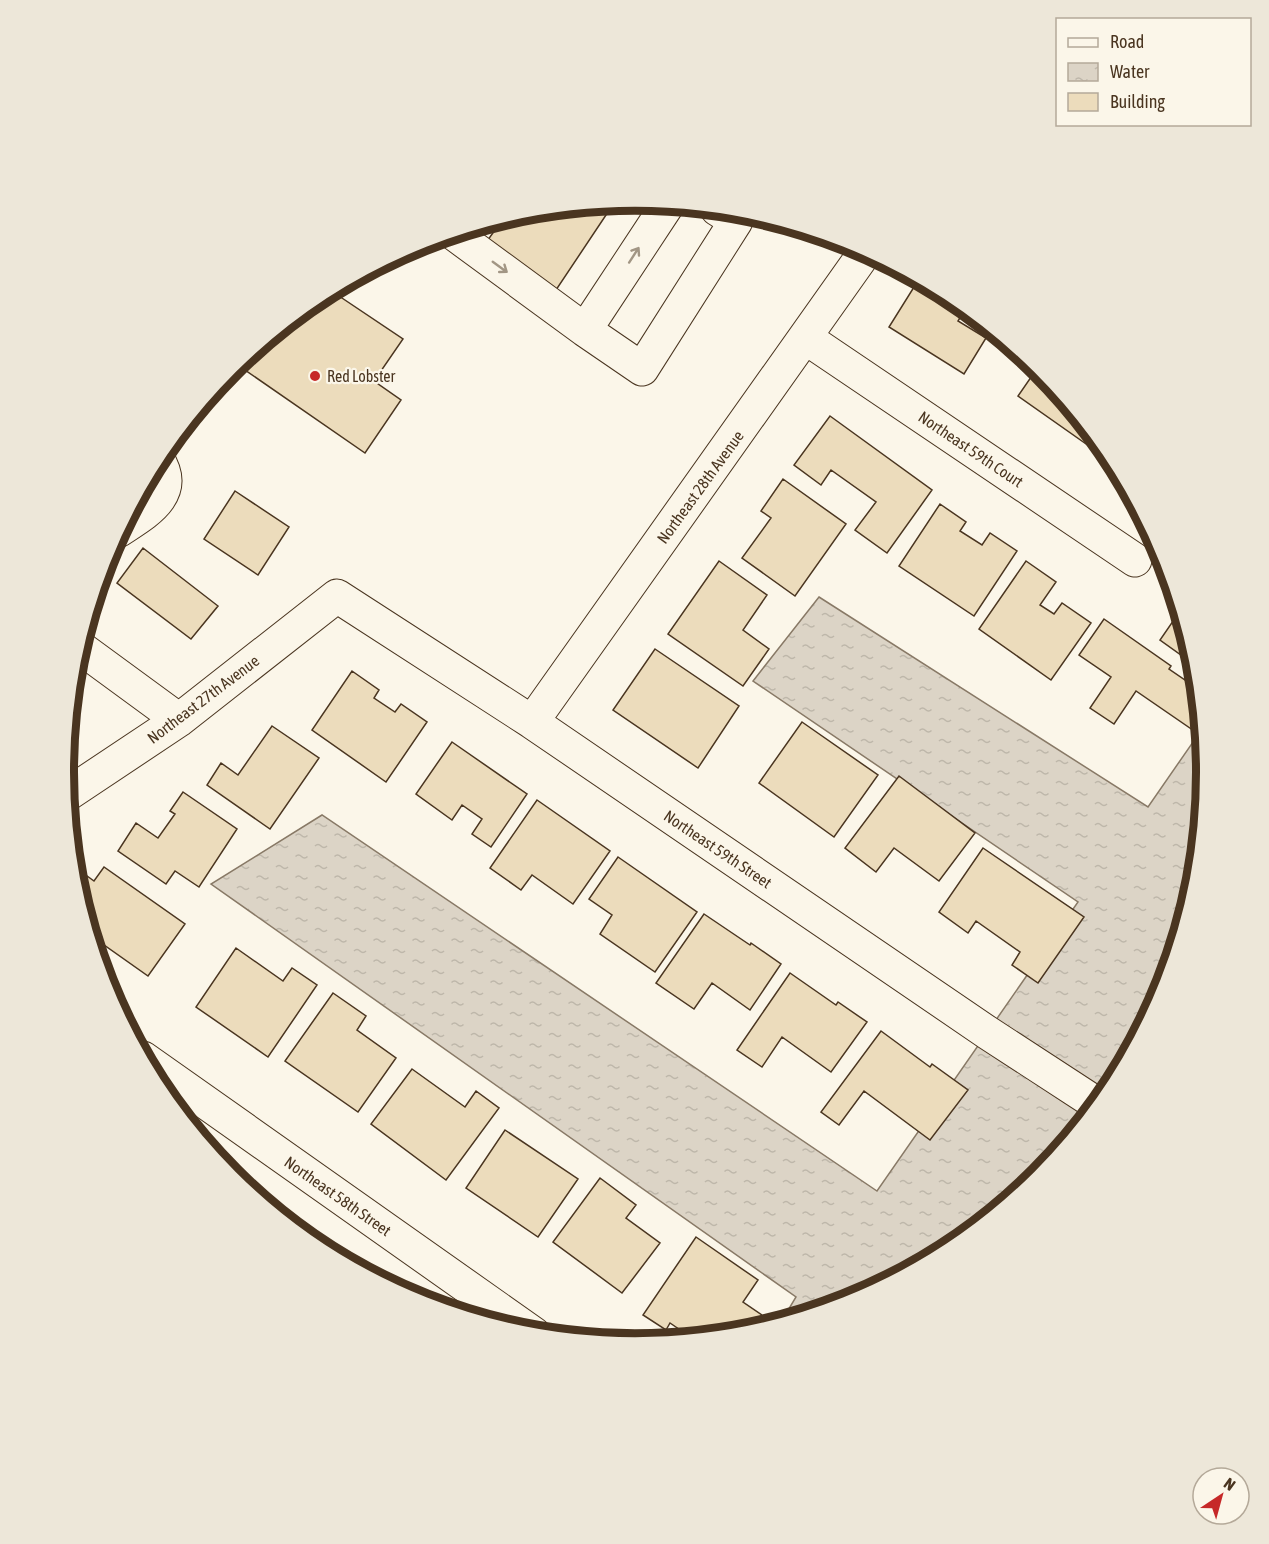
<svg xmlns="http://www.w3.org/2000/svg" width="1269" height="1544" font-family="'Asap Condensed',sans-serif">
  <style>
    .water { fill: url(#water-ripples); stroke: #887966; stroke-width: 1.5 }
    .building { fill: #ecdcbc; stroke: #4a3520; stroke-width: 1.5 }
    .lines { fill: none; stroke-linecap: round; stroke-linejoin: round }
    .minor-casing { stroke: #4a3520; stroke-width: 35 }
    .minor { stroke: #fbf6e9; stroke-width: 33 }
    .oneway { stroke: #a29684 }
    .poi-dot { fill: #c62828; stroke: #fbf6e9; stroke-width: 2 }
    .labels { text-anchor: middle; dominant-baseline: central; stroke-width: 4.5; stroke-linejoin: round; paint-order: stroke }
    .poi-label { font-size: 16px; fill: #4a3520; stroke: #fbf6e9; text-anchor: start }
    .street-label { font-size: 16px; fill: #4a3520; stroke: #fbf6e9 }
    .rim { fill: none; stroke: #4a3520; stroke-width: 8 }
  </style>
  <defs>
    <pattern id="water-ripples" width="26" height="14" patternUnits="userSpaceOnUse" patternTransform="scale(1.5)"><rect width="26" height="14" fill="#dcd4c6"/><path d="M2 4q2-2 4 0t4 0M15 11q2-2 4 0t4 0" fill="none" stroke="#beb7aa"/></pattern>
  </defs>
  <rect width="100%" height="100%" fill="#fbf6e9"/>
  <path class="water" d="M819,597L1148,807L1202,729L1206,772L1195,884L1162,991L1155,1005L1038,1176L952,1247L853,1300L781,1322L796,1297L211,884L322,815L877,1191L1078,902L753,681Z"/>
  <path class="building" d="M614,203L556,290L485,244L500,223L495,220L523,211Z
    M919,279L952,297L966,308L958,321L986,338L964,374L889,327Z
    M330,290L403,339L374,381L401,400L365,453L245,370L266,339L317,297Z
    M1038,367L1095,437L1089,446L1018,396Z
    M830,416L932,490L887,553L855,530L876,502L831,470L821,485L794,465Z
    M783,479L846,524L795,596L742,558L771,518L761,511Z
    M235,491L289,527L258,575L204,539Z
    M940,504L966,522L960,531L982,545L990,533L1017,551L974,616L899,566Z
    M143,548L218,606L191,639L117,583Z
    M719,561L767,595L743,630L769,649L743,686L668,634Z
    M1026,561L1056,582L1040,605L1054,614L1062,603L1091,623L1051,680L979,629Z
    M1180,611L1195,661V665L1160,640Z
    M1104,619L1171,666L1169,669L1198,689L1203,737L1136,691L1114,724L1090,708L1111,677L1079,655Z
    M655,649L739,706L698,768L613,710Z
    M352,671L379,690L374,698L395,712L401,704L427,722L386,782L312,730Z
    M802,722L878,775L834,837L759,783Z
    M272,726L319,758L270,829L207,785L221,763L238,775Z
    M452,742L527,794L491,847L472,834L482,819L462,805L452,820L416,794Z
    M899,776L975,833L939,881L894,848L876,872L845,848Z
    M183,792L237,829L199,887L175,871L166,884L118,851L136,823L158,838L175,814L170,811Z
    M537,800L610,851L573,904L532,875L521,890L490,868Z
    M983,848L1084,917L1038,983L1012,965L1020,952L976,921L968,933L939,912Z
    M618,857L697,912L655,972L600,934L612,915L589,899Z
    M72,865L94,881L104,867L185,924L148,976L90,935L74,883Z
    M704,914L750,945L751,943L781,964L750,1010L712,983L694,1009L656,983Z
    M236,948L283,981L292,968L317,985L268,1057L196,1007Z
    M790,973L836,1005L838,1002L867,1022L831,1072L782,1037L762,1067L737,1050Z
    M333,993L366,1016L357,1030L396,1058L358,1112L285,1061Z
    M881,1031L930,1067L932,1064L968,1090L930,1140L864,1091L839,1125L821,1112Z
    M412,1069L465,1107L476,1091L499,1108L446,1180L371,1124Z
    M505,1130L578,1179L538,1237L466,1188Z
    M600,1178L636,1205L626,1218L660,1243L622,1293L553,1242Z
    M696,1237L758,1280L743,1302L775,1324L746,1333L692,1338L670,1323L666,1330L643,1315Z"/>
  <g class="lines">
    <g class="minor-casing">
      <path id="minor" d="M453,233L585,330L668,204
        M585,330L642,369L736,221L717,209
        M806,338L1135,560
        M118,531C145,513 181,495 157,458
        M78,646L179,720
        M532,722L866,251
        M65,796L179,720L337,596L532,722L988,1033L1097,1104
        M143,1058L534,1334"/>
    </g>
    <use href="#minor" class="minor"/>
  </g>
  <defs><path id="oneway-shaft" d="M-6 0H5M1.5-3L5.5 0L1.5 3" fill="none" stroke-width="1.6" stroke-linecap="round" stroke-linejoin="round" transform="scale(1.5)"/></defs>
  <g class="oneway">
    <use href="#oneway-shaft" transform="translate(634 255) rotate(-57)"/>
    <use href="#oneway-shaft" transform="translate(500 267) rotate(36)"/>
  </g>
  <circle class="poi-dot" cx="315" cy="376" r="6"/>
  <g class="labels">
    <g class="poi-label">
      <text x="327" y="376">Red Lobster</text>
    </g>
    <g class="street-label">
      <text transform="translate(971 449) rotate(34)">Northeast 59th Court</text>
      <text transform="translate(700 487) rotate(-54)">Northeast 28th Avenue</text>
      <text transform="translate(203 699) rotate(-37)">Northeast 27th Avenue</text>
      <text transform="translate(718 849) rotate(34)">Northeast 59th Street</text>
      <text transform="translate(338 1196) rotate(35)">Northeast 58th Street</text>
    </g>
  </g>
  <path d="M0 0H1269V1544H0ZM74 772a561 561 0 1 1 1122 0a561 561 0 1 1-1122 0Z" fill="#ede7d9" fill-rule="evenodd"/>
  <path class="rim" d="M74 772a561 561 0 1 1 1122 0a561 561 0 1 1-1122 0Z"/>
  <rect x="1056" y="18" width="195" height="108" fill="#fbf6e9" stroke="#b4a999" stroke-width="1.5"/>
  <rect x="1068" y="38" width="30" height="9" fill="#fbf6e9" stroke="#b4a999" stroke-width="1.5"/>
  <text x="1110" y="48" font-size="18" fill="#4a3520">Road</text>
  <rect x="1068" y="63" width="30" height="18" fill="url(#water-ripples)" stroke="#b4a999" stroke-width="1.5"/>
  <text x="1110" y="78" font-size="18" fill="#4a3520">Water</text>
  <rect x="1068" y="93" width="30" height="18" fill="#ecdcbc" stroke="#b4a999" stroke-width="1.5"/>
  <text x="1110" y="108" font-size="18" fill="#4a3520">Building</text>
  <g transform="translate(1221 1496) rotate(36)"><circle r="28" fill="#fbf6e9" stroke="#b4a999" stroke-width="1.5"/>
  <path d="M0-4.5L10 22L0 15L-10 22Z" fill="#c62828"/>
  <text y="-9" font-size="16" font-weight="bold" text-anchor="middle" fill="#4a3520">N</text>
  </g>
</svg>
